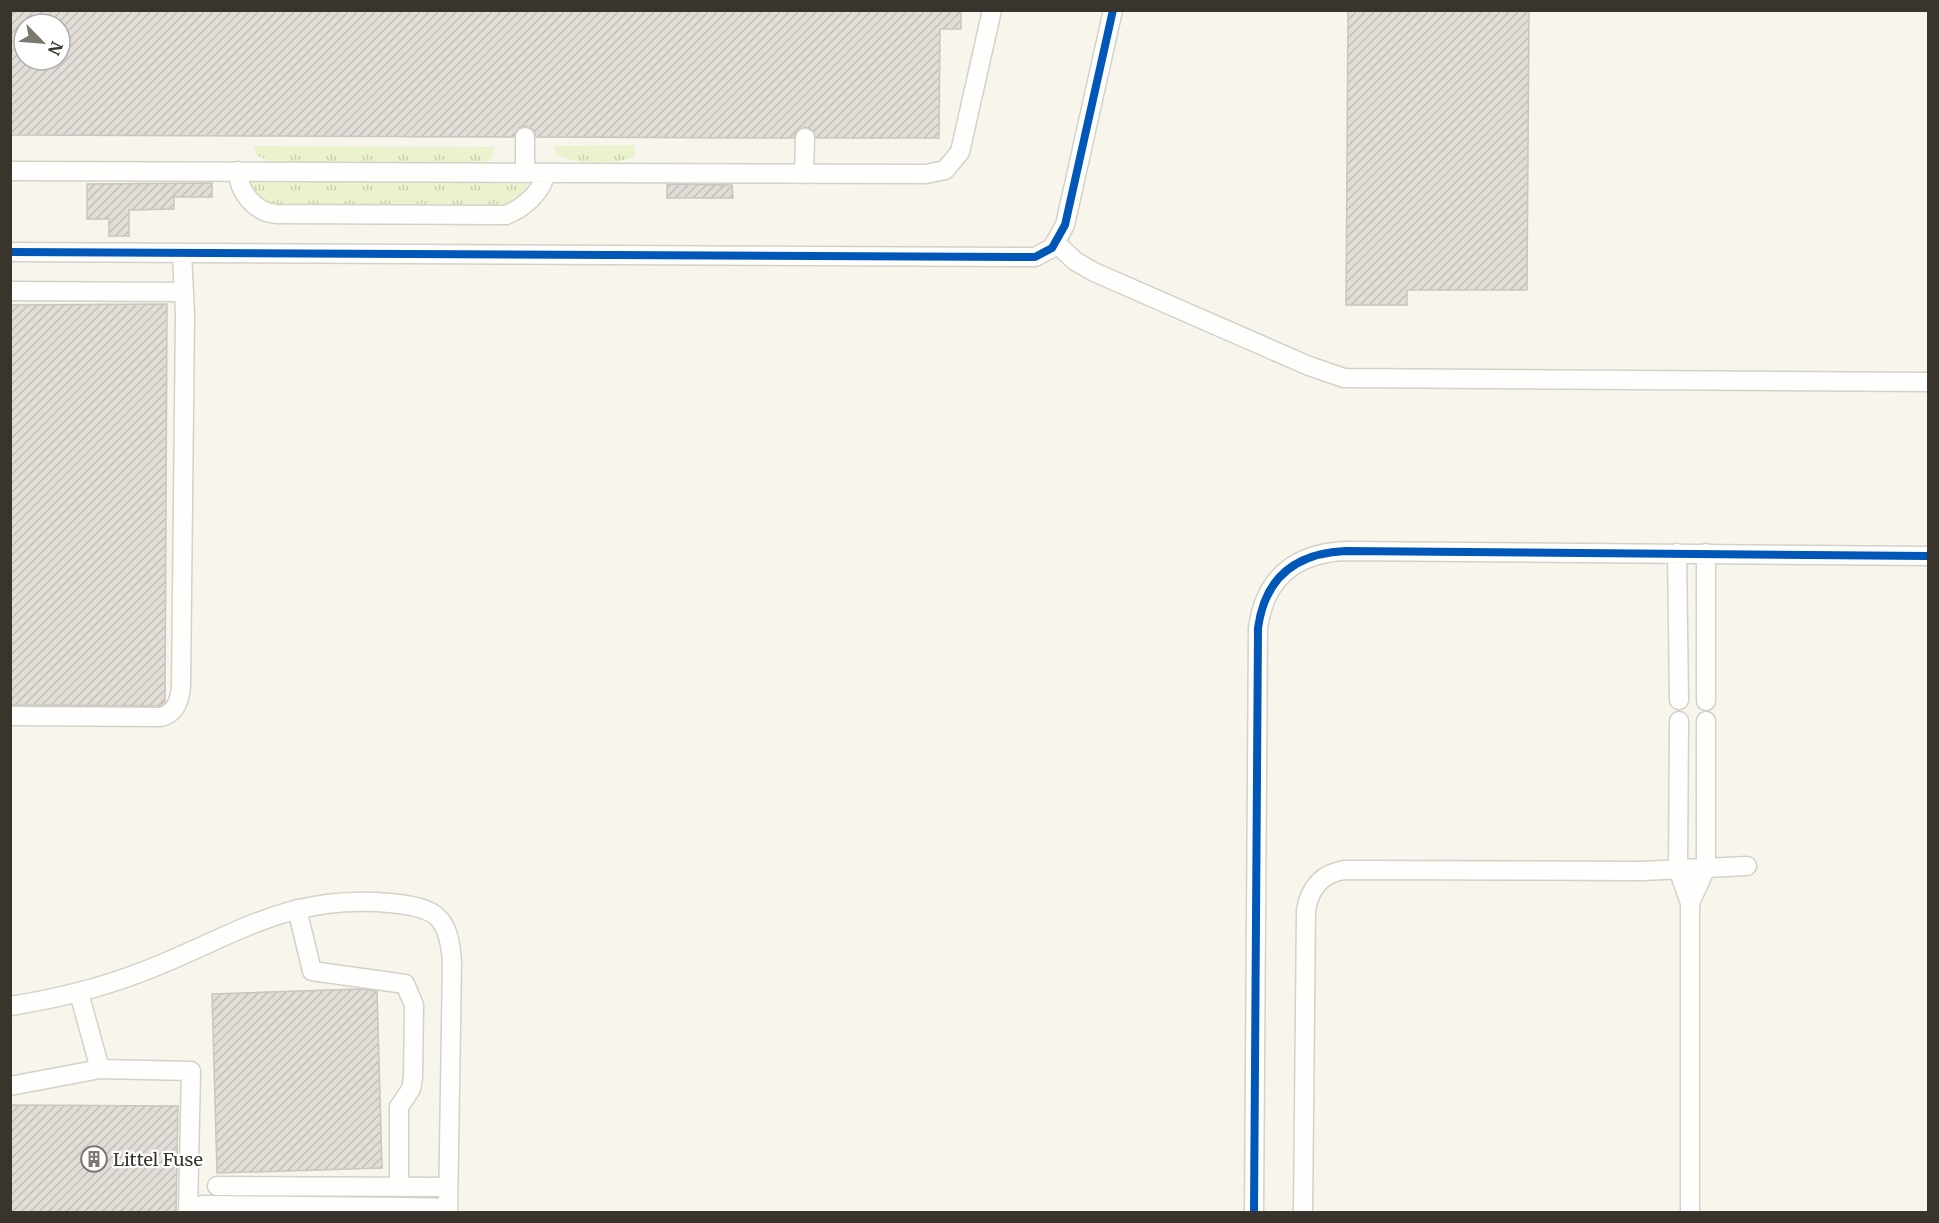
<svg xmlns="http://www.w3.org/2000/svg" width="1939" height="1223" font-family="Merriweather,serif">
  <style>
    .grass { fill: url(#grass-tufts) }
    .building { fill: url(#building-hatch); stroke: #cac5be; stroke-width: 1.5; fill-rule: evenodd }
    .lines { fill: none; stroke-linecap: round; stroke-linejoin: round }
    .minor-casing { stroke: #d4d1c9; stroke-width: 21 }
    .minor { stroke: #fefefc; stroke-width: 18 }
    .cycleway-casing { stroke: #fff; stroke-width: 11 }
    .cycleway { stroke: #0057b8; stroke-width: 8 }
    .labels { text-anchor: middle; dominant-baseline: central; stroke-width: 4.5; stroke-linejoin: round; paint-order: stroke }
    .poi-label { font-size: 18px; fill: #39342c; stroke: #fff; text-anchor: start }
  </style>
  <defs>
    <pattern id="grass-tufts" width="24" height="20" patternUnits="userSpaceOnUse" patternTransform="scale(1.5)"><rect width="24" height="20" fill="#ebf2ce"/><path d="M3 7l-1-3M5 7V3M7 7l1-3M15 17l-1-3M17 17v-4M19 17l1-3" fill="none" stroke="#cad0b1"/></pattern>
    <pattern id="building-hatch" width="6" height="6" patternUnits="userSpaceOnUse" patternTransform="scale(1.5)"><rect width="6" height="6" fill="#e3ddd8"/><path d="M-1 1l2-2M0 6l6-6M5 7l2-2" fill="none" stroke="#c4beba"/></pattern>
  </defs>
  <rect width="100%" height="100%" fill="#f8f5ed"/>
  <path class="grass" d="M634,145L635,156C623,165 565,164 555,153L554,146Z
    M253,146L494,147L491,159L483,163L271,162L256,155Z
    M251,181L529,183V184L512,203L501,206L274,205L264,201L249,185Z"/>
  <path class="building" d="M10,10H961V29H940L939,138H816L811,129L805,127L796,132L794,138L536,137L534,131L526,126L519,128L514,137L10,135ZM24,24H60V60H24Z
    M1348,10H1529L1527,290H1407V305H1346Z
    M212,183V197H174V209L129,210V236H109V219H87V184Z
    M667,184L732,185L733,198H667Z
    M167,304L165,702L159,706L10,705V305Z
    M361,989L377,991L382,1168L217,1173L212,994Z
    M10,1105L178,1106L176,1212H10Z"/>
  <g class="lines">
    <g class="minor-casing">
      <path id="minor" d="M10,171L926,174L945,170L960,152L992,10
        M238,171C238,191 255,213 277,214L506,215C522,209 544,191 545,173
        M525,173V137
        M804,174L805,138
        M1056,243L1075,261L1094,272L1309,366L1344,378L1928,382
        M10,252L1035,257L1052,248L1065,225L1113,10
        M10,291L182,292
        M1677,553L1679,700
        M1706,701V553
        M10,716L161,717C176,713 180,700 181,686L185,314L182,253
        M1679,721L1678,869L1690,903V1212
        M1690,903L1706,868V721
        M297,909L312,971L405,984L414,1005L413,1077L411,1089L399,1107V1186
        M79,993L100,1069
        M10,1006C55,999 97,989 139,973C230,939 285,893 390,903C436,908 449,915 452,963L448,1212
        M10,1086L100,1069L191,1071L188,1212
        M217,1186L447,1187
        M202,1212V1205L402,1207
        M402,1212V1207L447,1208
        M1254,1212L1258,628C1265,577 1296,553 1346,551L1928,556
        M1303,1212L1306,910C1310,888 1321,874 1344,870L1642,871L1747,866"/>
    </g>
    <use href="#minor" class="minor"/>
    <g class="cycleway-casing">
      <path id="cycleway" d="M10,252L1035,257L1052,248L1065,225L1113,10
        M1254,1212L1258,628C1265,577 1296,553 1346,551L1928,556"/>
    </g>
    <use href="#cycleway" class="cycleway"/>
  </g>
  <defs>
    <g id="building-ring" transform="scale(1.35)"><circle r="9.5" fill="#fff" stroke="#7c7870" stroke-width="1.5"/><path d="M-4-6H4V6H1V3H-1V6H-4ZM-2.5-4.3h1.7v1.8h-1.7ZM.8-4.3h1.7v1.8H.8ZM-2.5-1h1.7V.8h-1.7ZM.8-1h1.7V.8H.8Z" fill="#7c7870"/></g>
  </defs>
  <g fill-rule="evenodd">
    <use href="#building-ring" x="94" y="1159"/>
  </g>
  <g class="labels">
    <g class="poi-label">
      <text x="113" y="1159">Littel Fuse</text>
    </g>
  </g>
  <rect width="1939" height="1223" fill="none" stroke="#39342c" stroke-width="24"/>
  <g transform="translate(42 42) rotate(115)"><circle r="28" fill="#ffffff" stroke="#b0aeab" stroke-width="1.5"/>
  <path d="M0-4.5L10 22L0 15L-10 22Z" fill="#7c7870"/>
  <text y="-9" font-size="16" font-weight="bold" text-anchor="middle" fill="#39342c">N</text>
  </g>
</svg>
